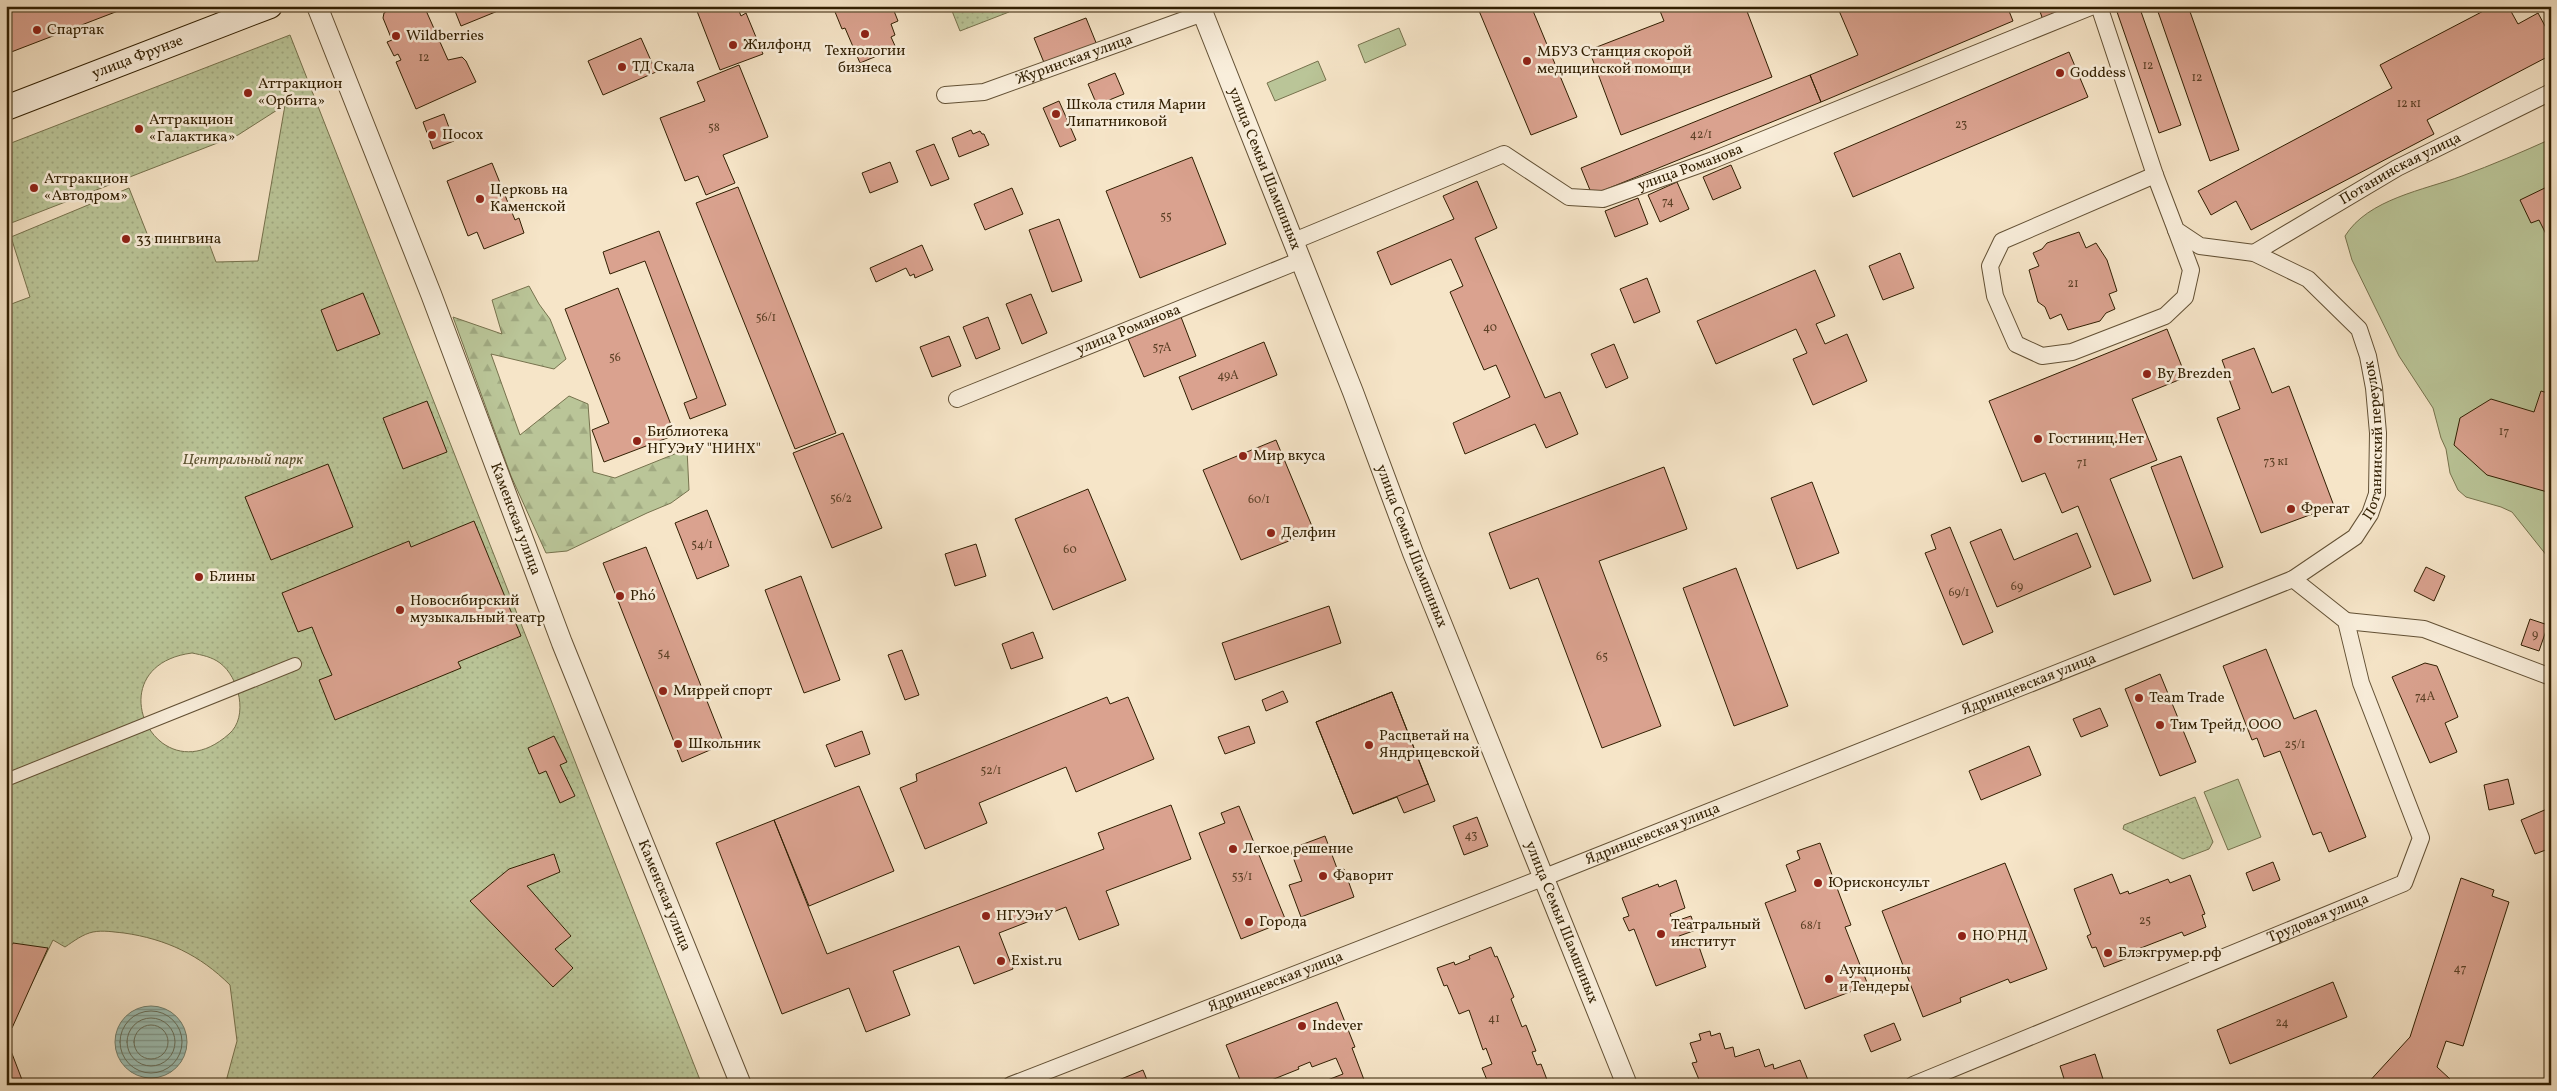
<svg xmlns="http://www.w3.org/2000/svg" width="2557" height="1091" font-family="Vollkorn,serif">
  <style>
    .grass { fill: #bac598; stroke: #76724d }
    .forest { fill: url(#forest-firs); stroke: #76724d }
    .park { fill: url(#park-dots); stroke: #76724d; fill-rule: evenodd }
    .water { fill: url(#water-rules); stroke: #727f6d }
    .lines { fill: none; stroke-linecap: round; stroke-linejoin: round }
    .shore { stroke: #676f5b; stroke-width: 1 }
    .building { fill: #daa28f; stroke: #311f02 }
    .pedestrian-casing { stroke: #625034; stroke-width: 14 }
    .minor-casing { stroke: #625034; stroke-width: 18 }
    .tertiary-casing { stroke: #625034; stroke-width: 22 }
    .secondary-casing { stroke: #311f02; stroke-width: 26 }
    .pedestrian { stroke: #f9eedb; stroke-width: 12 }
    .minor { stroke: #f9eedb; stroke-width: 16 }
    .tertiary { stroke: #f9eedb; stroke-width: 20 }
    .secondary { stroke: #f9eedb; stroke-width: 24 }
    .poi-dot { fill: #8f2418; stroke: #f9eedb; stroke-width: 2 }
    .labels { text-anchor: middle; dominant-baseline: central; stroke-width: 5; stroke-linejoin: round; paint-order: stroke }
    .number-label { font-size: 12px; fill: #5b4025 }
    .poi-label { font-size: 15px; fill: #311f02; stroke: #f9eedb; text-anchor: start }
    .street-label { font-size: 15px; fill: #311f02; stroke: #f9eedb }
    .park-label { font-size: 15px; font-style: italic; fill: #5a512f; stroke: #f9eedb }
  </style>
  <defs>
    <pattern id="forest-firs" width="22" height="20" patternUnits="userSpaceOnUse" patternTransform="scale(1.25)"><rect width="22" height="20" fill="#bac598"/><path d="M5 1l3.5 6h-7zM16 11l3.5 6h-7z" fill="#a0a981"/></pattern>
    <pattern id="park-dots" width="8" height="8" patternUnits="userSpaceOnUse" patternTransform="scale(1.25)"><rect width="8" height="8" fill="#bac598"/><path d="M2 2h.1M6 6h.1" fill="none" stroke="#a0a981" stroke-width="1.8" stroke-linecap="round"/></pattern>
    <pattern id="water-rules" width="6" height="5" patternUnits="userSpaceOnUse" patternTransform="scale(1.25)"><rect width="6" height="5" fill="#9dbfb4"/><path d="M0 2.5h6" fill="none" stroke="#819b90"/></pattern>
  </defs>
  <rect width="100%" height="100%" fill="#f6e5c8"/>
  <filter id="stains"><feTurbulence type="fractalNoise" baseFrequency=".004" numOctaves="4"/><feColorMatrix values="0 0 0 0 .2 0 0 0 0 .09 0 0 0 0 .02 0 0 0 .5 -.17"/></filter>
  <radialGradient id="worn" r=".72"><stop offset=".6" stop-color="#630" stop-opacity="0"/><stop offset="1" stop-color="#630" stop-opacity=".3"/></radialGradient>
  <path class="grass" d="M1399,28L1406,45L1365,63L1358,45Z
    M1318,61L1326,80L1275,101L1267,83Z
    M2551,139V561L2512,512L2501,507L2466,497L2458,490L2450,473L2446,449L2441,438L2433,408L2399,356L2352,260L2345,236C2368,199 2424,190 2462,176C2492,165 2522,152 2551,139Z
    M2238,779L2261,837L2228,850L2204,792Z"/>
  <path class="forest" d="M529,286L539,304L550,319L566,359L554,369L491,354L520,435L569,396L588,404L593,472L615,478L687,449L689,490L671,503L647,513L567,551L546,553L511,476L453,317L502,334L492,300Z"/>
  <path class="park" d="M950,6H1003L1009,12L960,31Z
    M290,35L702,1085H225L237,1041L230,985C200,955 166,939 124,933C113,932 103,930 93,932C83,934 74,941 65,947L53,940L6,1036V306L30,297L11,237L129,188L148,236L207,238L216,262L258,261L285,105L238,135L6,225V145ZM192,653C202,655 212,657 220,663C239,677 249,717 229,734C156,799 93,666 192,653Z
    M2195,797L2213,842L2209,849L2183,859L2123,829L2124,825Z"/>
  <path class="water" d="M115 1042a36 36 0 1 1 72 0a36 36 0 1 1-72 0Z"/>
  <g class="lines">
    <path class="shore" d="M120 1042a31 31 0 1 1 62 0a31 31 0 1 1-62 0Z
      M127 1042a24 24 0 1 1 48 0a24 24 0 1 1-48 0Z
      M134 1042a17 17 0 1 1 34 0a17 17 0 1 1-34 0Z"/>
  </g>
  <path class="building" d="M6,6H131L6,54Z
    M395,6H424L448,60L462,57L466,61L476,82L416,109L396,62L401,60L398,54L394,56L387,42L392,40L383,18L384,13Z
    M453,6H510L461,26Z
    M695,6H737L741,16L746,13L763,54L720,70Z
    M892,6L898,21L891,24L895,35L891,37L896,48L860,63L845,28L842,29L833,7Z
    M1477,6H1531L1577,117L1531,135Z
    M1658,6H1745L1772,77L1621,135L1589,50L1664,21Z
    M1837,6H2007L2013,21L1821,102L1810,75L1858,55Z
    M2038,6H2067L2043,20Z
    M2115,6H2139L2181,125L2159,133Z
    M2156,6H2188L2239,150L2210,161Z
    M2493,6H2508L2518,24L2538,13L2551,37V55L2427,120L2434,134L2251,230L2236,201L2211,215L2198,191L2392,88L2380,65Z
    M1086,18L1099,50L1047,70L1034,38Z
    M641,38L656,72L603,95L588,61Z
    M2069,52L2088,97L1853,197L1834,153Z
    M739,65L768,137L723,155L735,183L706,195L698,176L685,181L660,118L705,101L697,82Z
    M1115,73L1124,94L1097,105L1088,84Z
    M1810,75L1821,102L1592,195L1581,168Z
    M1059,101L1076,140L1060,147L1043,108Z
    M444,114L454,141L433,149L423,122Z
    M971,130L973,134L980,131L982,134H984L989,145L959,157L952,138Z
    M934,144L949,179L931,186L916,151Z
    M1192,157L1226,244L1140,278L1106,191Z
    M890,162L898,182L870,193L862,173Z
    M492,163L515,220L519,218L524,233L484,249L477,232L468,236L447,181Z
    M1731,165L1741,188L1713,200L1703,177Z
    M1477,181L1497,228L1475,238L1545,398L1560,392L1578,434L1546,448L1535,424L1465,454L1453,423L1510,397L1496,365L1484,370L1450,292L1463,286L1451,259L1391,285L1377,252L1454,219L1443,196Z
    M1677,182L1689,209L1660,222L1648,195Z
    M2551,185V244L2539,220L2531,223L2520,200Z
    M738,187L836,433L795,449L696,203Z
    M1012,188L1023,214L985,230L974,204Z
    M1638,198L1648,224L1615,237L1605,211Z
    M1059,219L1082,281L1052,292L1029,230Z
    M659,231L726,405L690,419L684,403L697,398L645,261L610,274L603,252Z
    M2079,232L2086,248L2096,243L2107,260L2117,291L2109,294L2115,309L2106,313L2100,321L2068,330L2061,314L2050,319L2045,307L2038,302L2029,270L2039,266L2033,253L2042,249L2047,243Z
    M922,245L933,270L915,278L914,274L910,276L906,268L876,282L870,268Z
    M1900,253L1914,288L1883,300L1869,266Z
    M1815,270L1835,316L1816,324L1825,344L1847,334L1867,381L1813,405L1793,359L1807,353L1796,329L1716,364L1697,321Z
    M1647,278L1660,312L1634,323L1620,289Z
    M618,288L675,435L604,462L592,430L609,423L565,309Z
    M363,293L380,334L337,351L321,310Z
    M1031,294L1047,333L1022,344L1006,304Z
    M988,317L1000,349L976,359L963,327Z
    M1181,317L1196,356L1144,377L1128,339Z
    M2167,329L2186,377L2132,399L2157,460L2110,479L2151,581L2114,595L2078,506L2062,513L2045,473L2022,482L1989,401Z
    M949,336L961,366L932,377L920,347Z
    M1264,342L1277,375L1192,410L1179,377Z
    M1614,344L1628,378L1606,388L1591,354Z
    M2254,348L2272,393L2289,386L2334,506L2261,533L2217,418L2240,409L2222,360Z
    M2541,391L2551,394V493L2487,475L2454,445L2460,418L2491,399L2534,412Z
    M427,401L447,452L403,469L383,418Z
    M843,433L882,528L832,548L793,453Z
    M1276,440L1314,531L1241,560L1203,470Z
    M2181,456L2223,567L2193,579L2151,467Z
    M328,464L353,527L271,560L245,497Z
    M1664,467L1687,529L1599,561L1661,726L1602,748L1538,578L1510,589L1489,533Z
    M1812,482L1839,553L1797,569L1771,498Z
    M1088,489L1126,580L1053,610L1015,519Z
    M707,510L729,566L697,579L675,523Z
    M474,521L521,636L458,662L461,668L335,720L319,680L332,675L322,652L312,627L298,632L282,593L409,541L411,547Z
    M1950,527L1993,632L1963,645L1925,553L1936,549L1931,535Z
    M2001,529L2014,560L2077,533L2091,567L1997,607L1970,542Z
    M976,544L986,576L955,586L945,554Z
    M646,547L724,744L682,762L603,563Z
    M2426,567L2445,576L2434,601L2414,591Z
    M1736,568L1788,706L1734,726L1683,588Z
    M801,576L840,680L804,693L765,590Z
    M1329,606L1341,643L1235,680L1222,643Z
    M2530,619L2548,625L2539,651L2521,645Z
    M1033,632L1043,658L1011,669L1002,644Z
    M2266,649L2294,719L2316,710L2366,837L2329,852L2321,832L2313,835L2280,751L2264,757L2257,738L2252,740L2223,666Z
    M902,650L919,695L905,700L888,655Z
    M2425,663L2437,666L2458,717L2445,723L2457,752L2430,763L2392,677Z
    M2160,674L2196,762L2160,776L2125,689Z
    M1283,691L1288,702L1266,711L1262,700Z
    M1392,692L1435,801L1404,813L1397,797L1353,814L1316,722Z
    M1392,692L1428,784L1353,814L1316,722Z
    M1107,697L1110,704L1128,697L1154,759L1076,792L1066,767L979,803L987,823L925,849L900,788L917,781L916,774Z
    M2100,708L2108,726L2081,737L2073,719Z
    M1249,726L1255,743L1225,754L1218,737Z
    M862,731L870,754L835,767L826,745Z
    M554,736L567,762L560,765L575,796L560,803L546,771L539,774L528,748Z
    M2029,746L2041,775L1981,800L1969,771Z
    M2508,779L2514,804L2489,810L2484,785Z
    M859,786L894,871L809,906L774,820Z
    M1171,805L1191,859L1106,891L1119,925L1079,940L1066,907L999,933L1013,969L974,984L959,946L893,971L910,1015L866,1032L849,988L782,1014L716,843L774,820L827,954L1104,849L1098,833Z
    M1239,806L1286,921L1241,939L1199,833L1225,823L1221,813Z
    M2547,809L2551,818V848L2535,854L2521,820Z
    M1477,817L1488,846L1464,855L1453,826Z
    M1325,836L1338,871L1344,869L1354,897L1301,917L1289,885L1302,881L1290,849Z
    M1820,843L1851,925L1845,927L1868,985L1805,1009L1765,903L1796,891L1786,865L1800,859L1797,851Z
    M554,854L560,872L527,886L571,936L555,949L573,968L553,987L470,901L509,869Z
    M2273,862L2280,880L2253,891L2246,873Z
    M2005,863L2047,969L2010,983L2008,979L1960,998L1961,1002L1923,1017L1882,911Z
    M2112,874L2120,894L2128,891L2129,894L2168,879L2170,883L2190,875L2205,914L2202,915L2206,927L2184,936L2182,932L2128,953L2130,957L2104,967L2096,947L2092,948L2087,936L2091,934L2074,889Z
    M2461,878L2494,890L2492,896L2509,902L2463,1046L2446,1041L2437,1067L2450,1079L2444,1085H2366L2410,1037Z
    M1676,880L1685,908L1670,914L1672,919L1678,917L1679,920L1691,916L1696,930L1679,936L1682,944L1696,938L1706,967L1656,986L1634,929L1629,931L1623,918L1629,916L1622,898L1658,884L1659,887Z
    M13,943L48,948L12,1028L6,1020V955Z
    M1491,947L1495,957L1497,956L1514,997L1511,999L1522,1027L1526,1025L1536,1051L1532,1052L1537,1065L1541,1064L1549,1085H1489L1482,1068L1492,1064L1486,1048L1483,1050L1469,1010L1459,1014L1447,985L1444,986L1437,968L1454,962L1455,965L1470,959L1469,956Z
    M2333,982L2347,1017L2230,1064L2217,1030Z
    M1337,1002L1355,1047L1352,1048L1366,1085H1327L1325,1081L1343,1074L1336,1058L1312,1067L1310,1062L1298,1067L1299,1069L1259,1085H1242L1226,1045Z
    M1894,1023L1901,1040L1871,1052L1864,1035Z
    M1710,1031L1711,1036L1720,1033L1725,1049L1733,1047L1735,1057L1759,1049L1765,1067L1773,1064L1774,1069L1800,1060L1810,1085H1705L1704,1081L1700,1082L1692,1063L1697,1062L1690,1043L1701,1040L1699,1034Z
    M6,1038L24,1085H6Z
    M2095,1054L2103,1079L2086,1085H2066L2060,1066Z
    M1143,1070L1149,1085H1109V1084Z"/>
  <g class="lines">
    <g class="pedestrian-casing">
      <path id="pedestrian" d="M6,780L295,664"/>
    </g>
    <g class="minor-casing">
      <g id="minor">
        <path id="s1" d="M945,95L984,92L1203,13"/>
        <path d="M2155,175L2002,241L1990,266L1995,296L2016,344L2042,356L2072,352L2165,316L2185,297L2191,270L2176,230"/>
        <path id="s2" d="M1294,241L1504,154L1569,197L1603,199L1713,160L2093,6"/>
        <path id="s3" d="M2254,253L2397,168L2551,92"/>
        <path id="s4" d="M957,399L1301,260"/>
        <path d="M2346,621L2424,629L2551,677"/>
        <path id="s5" d="M1011,1085L1545,877L2293,579L2355,537L2370,514L2377,494L2378,433L2374,388L2368,356L2359,329L2308,279L2254,253L2200,246L2176,230L2155,175L2099,6"/>
        <path id="s6" d="M1913,1085L2404,883L2421,838L2361,683L2346,621L2293,579"/>
      </g>
    </g>
    <g class="tertiary-casing">
      <g id="tertiary">
        <path id="s7" d="M317,6L431,294L562,643L741,1085"/>
        <path id="s8" d="M1200,6L1353,392L1413,553L1627,1085"/>
      </g>
    </g>
    <g class="secondary-casing">
      <g id="secondary">
        <path id="s9" d="M6,108L270,6"/>
      </g>
    </g>
    <use href="#pedestrian" class="pedestrian"/>
    <use href="#minor" class="minor"/>
    <use href="#tertiary" class="tertiary"/>
    <use href="#secondary" class="secondary"/>
  </g>
  <g class="poi-dot">
    <circle cx="37" cy="30" r="5"/>
    <circle cx="865" cy="34" r="5"/>
    <circle cx="396" cy="36" r="5"/>
    <circle cx="733" cy="45" r="5"/>
    <circle cx="1527" cy="61" r="5"/>
    <circle cx="622" cy="67" r="5"/>
    <circle cx="2060" cy="73" r="5"/>
    <circle cx="248" cy="93" r="5"/>
    <circle cx="1056" cy="114" r="5"/>
    <circle cx="139" cy="129" r="5"/>
    <circle cx="432" cy="135" r="5"/>
    <circle cx="34" cy="188" r="5"/>
    <circle cx="480" cy="199" r="5"/>
    <circle cx="126" cy="239" r="5"/>
    <circle cx="2147" cy="374" r="5"/>
    <circle cx="2038" cy="439" r="5"/>
    <circle cx="637" cy="441" r="5"/>
    <circle cx="1243" cy="456" r="5"/>
    <circle cx="2291" cy="509" r="5"/>
    <circle cx="1271" cy="533" r="5"/>
    <circle cx="199" cy="577" r="5"/>
    <circle cx="620" cy="596" r="5"/>
    <circle cx="400" cy="610" r="5"/>
    <circle cx="663" cy="691" r="5"/>
    <circle cx="2139" cy="698" r="5"/>
    <circle cx="2160" cy="725" r="5"/>
    <circle cx="678" cy="744" r="5"/>
    <circle cx="1369" cy="745" r="5"/>
    <circle cx="1233" cy="849" r="5"/>
    <circle cx="1323" cy="876" r="5"/>
    <circle cx="1818" cy="883" r="5"/>
    <circle cx="986" cy="916" r="5"/>
    <circle cx="1249" cy="922" r="5"/>
    <circle cx="1661" cy="934" r="5"/>
    <circle cx="1962" cy="936" r="5"/>
    <circle cx="2108" cy="953" r="5"/>
    <circle cx="1001" cy="961" r="5"/>
    <circle cx="1829" cy="979" r="5"/>
    <circle cx="1302" cy="1026" r="5"/>
  </g>
  <g class="labels">
    <g class="number-label">
      <text x="424" y="58">12</text>
      <text x="2148" y="66">12</text>
      <text x="2197" y="78">12</text>
      <text x="2409" y="104">12 к1</text>
      <text x="1961" y="125">23</text>
      <text x="714" y="128">58</text>
      <text x="1701" y="135">42/1</text>
      <text x="1668" y="202">74</text>
      <text x="1166" y="217">55</text>
      <text x="2073" y="284">21</text>
      <text x="766" y="318">56/1</text>
      <text x="1490" y="328">40</text>
      <text x="1162" y="348">57А</text>
      <text x="615" y="358">56</text>
      <text x="1228" y="376">49А</text>
      <text x="2504" y="432">17</text>
      <text x="2276" y="462">73 к1</text>
      <text x="2082" y="463">71</text>
      <text x="841" y="499">56/2</text>
      <text x="1259" y="500">60/1</text>
      <text x="702" y="545">54/1</text>
      <text x="1070" y="550">60</text>
      <text x="2017" y="587">69</text>
      <text x="1959" y="593">69/1</text>
      <text x="2535" y="635">9</text>
      <text x="664" y="654">54</text>
      <text x="1602" y="657">65</text>
      <text x="2425" y="697">74А</text>
      <text x="2295" y="745">25/1</text>
      <text x="991" y="771">52/1</text>
      <text x="1471" y="836">43</text>
      <text x="1242" y="877">53/1</text>
      <text x="2145" y="921">25</text>
      <text x="1811" y="926">68/1</text>
      <text x="2460" y="969">47</text>
      <text x="1494" y="1019">41</text>
      <text x="2282" y="1023">24</text>
    </g>
    <g class="poi-label">
      <text x="47" y="30">Спартак</text>
      <text x="406" y="36">Wildberries</text>
      <text x="743" y="45">Жилфонд</text>
      <text x="865" y="51" text-anchor="middle">Технологии<tspan x="865" dy="17">бизнеса</tspan></text>
      <text x="1537" y="52">МБУЗ Станция скорой<tspan x="1537" dy="17">медицинской помощи</tspan></text>
      <text x="632" y="67">ТД Скала</text>
      <text x="2070" y="73">Goddess</text>
      <text x="258" y="84">Аттракцион<tspan x="258" dy="17">«Орбита»</tspan></text>
      <text x="1066" y="105">Школа стиля Марии<tspan x="1066" dy="17">Липатниковой</tspan></text>
      <text x="149" y="120">Аттракцион<tspan x="149" dy="17">«Галактика»</tspan></text>
      <text x="442" y="135">Посох</text>
      <text x="44" y="179">Аттракцион<tspan x="44" dy="17">«Автодром»</tspan></text>
      <text x="490" y="190">Церковь на<tspan x="490" dy="17">Каменской</tspan></text>
      <text x="136" y="239">33 пингвина</text>
      <text x="2157" y="374">By Brezden</text>
      <text x="647" y="432">Библиотека<tspan x="647" dy="17">НГУЭиУ "НИНХ"</tspan></text>
      <text x="2048" y="439">Гостиниц.Нет</text>
      <text x="1253" y="456">Мир вкуса</text>
      <text x="2301" y="509">Фрегат</text>
      <text x="1281" y="533">Делфин</text>
      <text x="209" y="577">Блины</text>
      <text x="630" y="596">Phó</text>
      <text x="410" y="601">Новосибирский<tspan x="410" dy="17">музыкальный театр</tspan></text>
      <text x="673" y="691">Миррей спорт</text>
      <text x="2149" y="698">Team Trade</text>
      <text x="2170" y="725">Тим Трейд, ООО</text>
      <text x="1379" y="736">Расцветай на<tspan x="1379" dy="17">Яндрицевской</tspan></text>
      <text x="688" y="744">Школьник</text>
      <text x="1243" y="849">Легкое решение</text>
      <text x="1333" y="876">Фаворит</text>
      <text x="1828" y="883">Юрисконсульт</text>
      <text x="996" y="916">НГУЭиУ</text>
      <text x="1259" y="922">Города</text>
      <text x="1671" y="925">Театральный<tspan x="1671" dy="17">институт</tspan></text>
      <text x="1972" y="936">НО РНД</text>
      <text x="2118" y="953">Блэкгрумер.рф</text>
      <text x="1011" y="961">Exist.ru</text>
      <text x="1839" y="970">Аукционы<tspan x="1839" dy="17">и Тендеры</tspan></text>
      <text x="1312" y="1026">Indever</text>
    </g>
    <g class="street-label">
      <text stroke="none"><textPath href="#s9" startOffset="141">улица Фрунзе</textPath></text>
      <text stroke="none"><textPath href="#s1" startOffset="135">Журинская улица</textPath></text>
      <text stroke="none"><textPath href="#s2" startOffset="432">улица Романова</textPath></text>
      <text stroke="none"><textPath href="#s8" startOffset="175">улица Семьи Шамшиных</textPath></text>
      <text stroke="none"><textPath href="#s3" startOffset="169">Потанинская улица</textPath></text>
      <text stroke="none"><textPath href="#s4" startOffset="185">улица Романова</textPath></text>
      <text stroke="none"><textPath href="#s5" startOffset="1555">Потанинский переулок</textPath></text>
      <text stroke="none"><textPath href="#s7" startOffset="550">Каменская улица</textPath></text>
      <text stroke="none"><textPath href="#s8" startOffset="580">улица Семьи Шамшиных</textPath></text>
      <text stroke="none"><textPath href="#s5" startOffset="1094">Ядринцевская улица</textPath></text>
      <text stroke="none"><textPath href="#s5" startOffset="689">Ядринцевская улица</textPath></text>
      <text stroke="none"><textPath href="#s7" startOffset="955">Каменская улица</textPath></text>
      <text stroke="none"><textPath href="#s6" startOffset="438">Трудовая улица</textPath></text>
      <text stroke="none"><textPath href="#s8" startOffset="985">улица Семьи Шамшиных</textPath></text>
      <text stroke="none"><textPath href="#s5" startOffset="284">Ядринцевская улица</textPath></text>
    </g>
    <g class="park-label">
      <text x="243" y="460">Центральный парк</text>
    </g>
  </g>
  <rect width="2557" height="1091" fill="none" stroke="#f6e5c8" stroke-width="25"/>
  <rect x="8" y="8" width="2542" height="1076" fill="none" stroke="#311f02" stroke-width="2.5"/>
  <rect x="12" y="12" width="2532" height="1066" fill="none" stroke="#311f02"/>
  <rect width="100%" height="100%" filter="url(#stains)"/>
  <rect width="100%" height="100%" fill="url(#worn)"/>
</svg>
